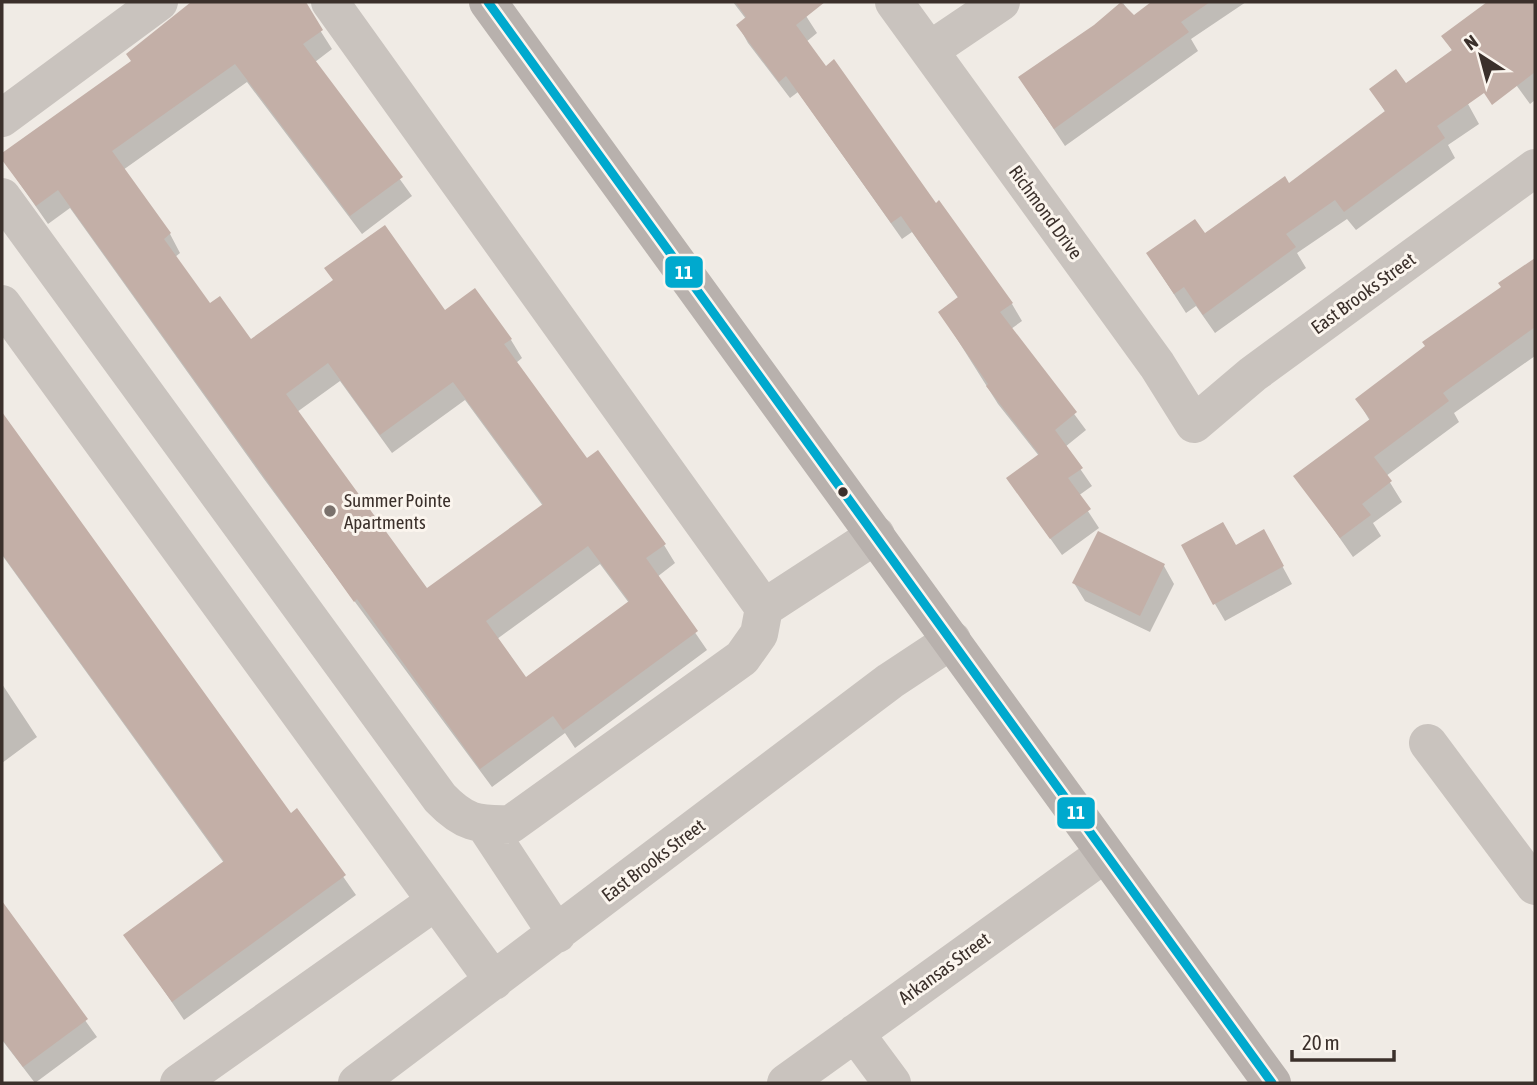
<svg xmlns="http://www.w3.org/2000/svg" width="1537" height="1085" font-family="'Asap Condensed',sans-serif">
  <style>
    .shadow { fill: #0003; fill-rule: evenodd }
    .building { fill: #c3afa7; fill-rule: evenodd }
    .lines { fill: none; stroke-linecap: round; stroke-linejoin: round }
    .minor { stroke: #c9c3be; stroke-width: 38 }
    .major { stroke: #b8b1ad; stroke-width: 38 }
    .bus-1-casing { stroke: #fbf5ee; stroke-width: 14 }
    .bus-1 { stroke: #00a9ce; stroke-width: 9 }
    .bus-dot { fill: #3b302b; stroke: #fbf5ee; stroke-width: 2.5 }
    .poi-dot { fill: #7a716c; stroke: #fbf5ee; stroke-width: 2.5 }
    .labels { text-anchor: middle; dominant-baseline: central; stroke-width: 6; stroke-linejoin: round; paint-order: stroke }
    .street-label { font-size: 19px; fill: #3b302b; stroke: #fbf5ee }
    .poi-label { font-size: 19px; fill: #3b302b; stroke: #fbf5ee; text-anchor: start }
    .line-badge { stroke: #fbf5ee; stroke-width: 2.5 }
    .badge-label { font-size: 19px; text-anchor: middle; font-weight: bold; fill: #fff }
  </style>
  <rect width="100%" height="100%" fill="#f0ebe5"/>
  <path class="shadow" d="M213,2H302L332,49L315,62L412,196L362,234L247,82L123,170L170,234L180,253L175,257L210,305L251,341L444,313L511,340L522,358L516,363L587,460L664,545L675,563L657,577L707,650L575,748L565,733L492,787L264,479L70,208L48,224L2,158ZM340,381L392,453L465,400L543,506L427,591L297,412ZM600,564L629,603L526,679L497,639Z
    M733,2H797L817,33L806,42L1012,304L1022,321L1011,329L1086,430L1065,447L1092,486L1078,496L1099,528L1062,555L1008,479L1039,456L998,404L940,312L959,299L912,232L902,239L798,92L790,98L748,43L738,25L746,19Z
    M1154,2H1246L1191,39L1198,51L1065,146L1031,95L1095,26L1123,3L1133,17Z
    M1490,2L1504,17L1526,2H1535V100L1530,104L1506,71L1468,104L1479,124L1448,145L1455,158L1356,230L1347,219L1297,253L1306,268L1215,333L1196,306L1186,313L1148,254L1204,235L1289,185L1386,113L1371,89L1406,86L1453,52L1444,37Z
    M1535,260V356L1454,413L1459,422L1386,476L1402,502L1373,523L1381,536L1353,557L1296,476L1370,421L1357,399L1503,288L1501,284Z
    M2,416L290,815L297,811L356,895L184,1020L126,935L224,863L2,555Z
    M1235,547L1273,549L1292,584L1225,621L1215,604Z
    M1164,566L1174,584L1150,632L1085,601L1074,583Z
    M2,684L37,737L2,763Z
    M2,904L97,1037L35,1083L2,1040Z"/>
  <path class="building" d="M191,2H306L323,30L303,44L403,177L350,216L235,64L112,151L171,233L164,239L210,303L220,296L251,339L333,280L324,268L385,225L445,310L475,288L512,339L504,344L587,458L598,450L666,544L646,558L698,631L563,730L553,716L480,769L357,599L354,602L58,190L36,206L2,160V153L131,61L126,54ZM328,363L380,435L453,382L543,504L427,588L286,394ZM588,546L629,601L526,677L486,621Z
    M735,2H825L796,25L826,66L834,59L936,203L939,200L1013,303L1000,312L1077,412L1055,430L1083,468L1068,478L1091,509L1050,539L1006,478L1039,454L986,386L988,384L938,312L958,297L901,216L891,223L786,76L779,82L736,25L746,17Z
    M1121,2L1134,15L1151,2H1210L1181,22L1189,32L1054,129L1018,77L1094,25Z
    M1487,2H1535V72L1492,105L1484,93L1437,126L1445,138L1344,212L1335,200L1286,234L1296,247L1203,315L1184,287L1174,294L1146,253L1195,219L1205,233L1285,176L1289,183L1385,111L1369,89L1396,69L1406,83L1452,50L1441,36Z
    M1535,258V327L1443,393L1449,401L1374,457L1392,481L1362,504L1371,515L1340,538L1293,476L1370,419L1355,399L1425,346L1422,342L1501,287L1498,283Z
    M2,412L291,813L297,808L346,875L172,1002L123,935L224,861L2,554Z
    M1223,522L1236,545L1264,529L1284,566L1213,605L1181,545Z
    M1098,531L1165,564L1140,616L1072,583Z
    M2,901L88,1019L23,1067L2,1039Z"/>
  <g class="lines">
    <path class="minor" d="M894,2L1157,365L1194,424L1253,374L1535,168
      M930,50L1001,2
      M2,118L159,2
      M2,197L440,798C464,823 477,825 511,824L742,658L759,634L764,608L330,2
      M2,304L494,981
      M764,608L876,535
      M1428,743L1535,886
      M485,825L557,934
      M855,1033L892,1083
      M179,1083L436,901
      M357,1083L890,681L952,640
      M786,1083L1104,854"/>
    <path class="major" d="M488,2L1272,1083"/>
    <g class="bus-1-casing">
      <path id="bus-1" d="M488,2L1272,1083"/>
    </g>
    <use href="#bus-1" class="bus-1"/>
  </g>
  <circle class="bus-dot" cx="843" cy="492" r="6"/>
  <circle class="poi-dot" cx="330" cy="511" r="7"/>
  <g class="labels">
    <g class="street-label">
      <text transform="translate(1046 212) rotate(54)">Richmond Drive</text>
      <text transform="translate(1363 293) rotate(-36)">East Brooks Street</text>
      <text transform="translate(653 860) rotate(-37)">East Brooks Street</text>
      <text transform="translate(944 968) rotate(-36)">Arkansas Street</text>
    </g>
    <g class="poi-label">
      <text x="344" y="500">Summer Pointe<tspan x="344" dy="22">Apartments</tspan></text>
    </g>
  </g>
  <g class="line-badge">
    <rect x="664" y="255" width="40" height="34" rx="7" fill="#00a9ce"/>
    <rect x="1056" y="796" width="40" height="34" rx="7" fill="#00a9ce"/>
  </g>
  <g class="badge-label">
    <text x="684" y="279">11</text>
    <text x="1076" y="819">11</text>
  </g>
  <rect width="1537" height="1085" fill="none" stroke="#3b302b" stroke-width="7"/>
  <g transform="translate(1481 56) rotate(324)" stroke="#fbf5ee" stroke-width="5" paint-order="stroke">
  <path d="M0-5L12 26L0 18L-12 26Z" fill="#3b302b"/>
  <text y="-10" font-size="19" font-weight="bold" text-anchor="middle" fill="#3b302b">N</text>
  </g>
  <path d="M1292 1050v10h102v-10" fill="none" stroke="#3b302b" stroke-width="3.5"/>
  <text x="1302" y="1050" font-size="21" fill="#3b302b" stroke="#fbf5ee" stroke-width="5" paint-order="stroke">20 m</text>
</svg>
